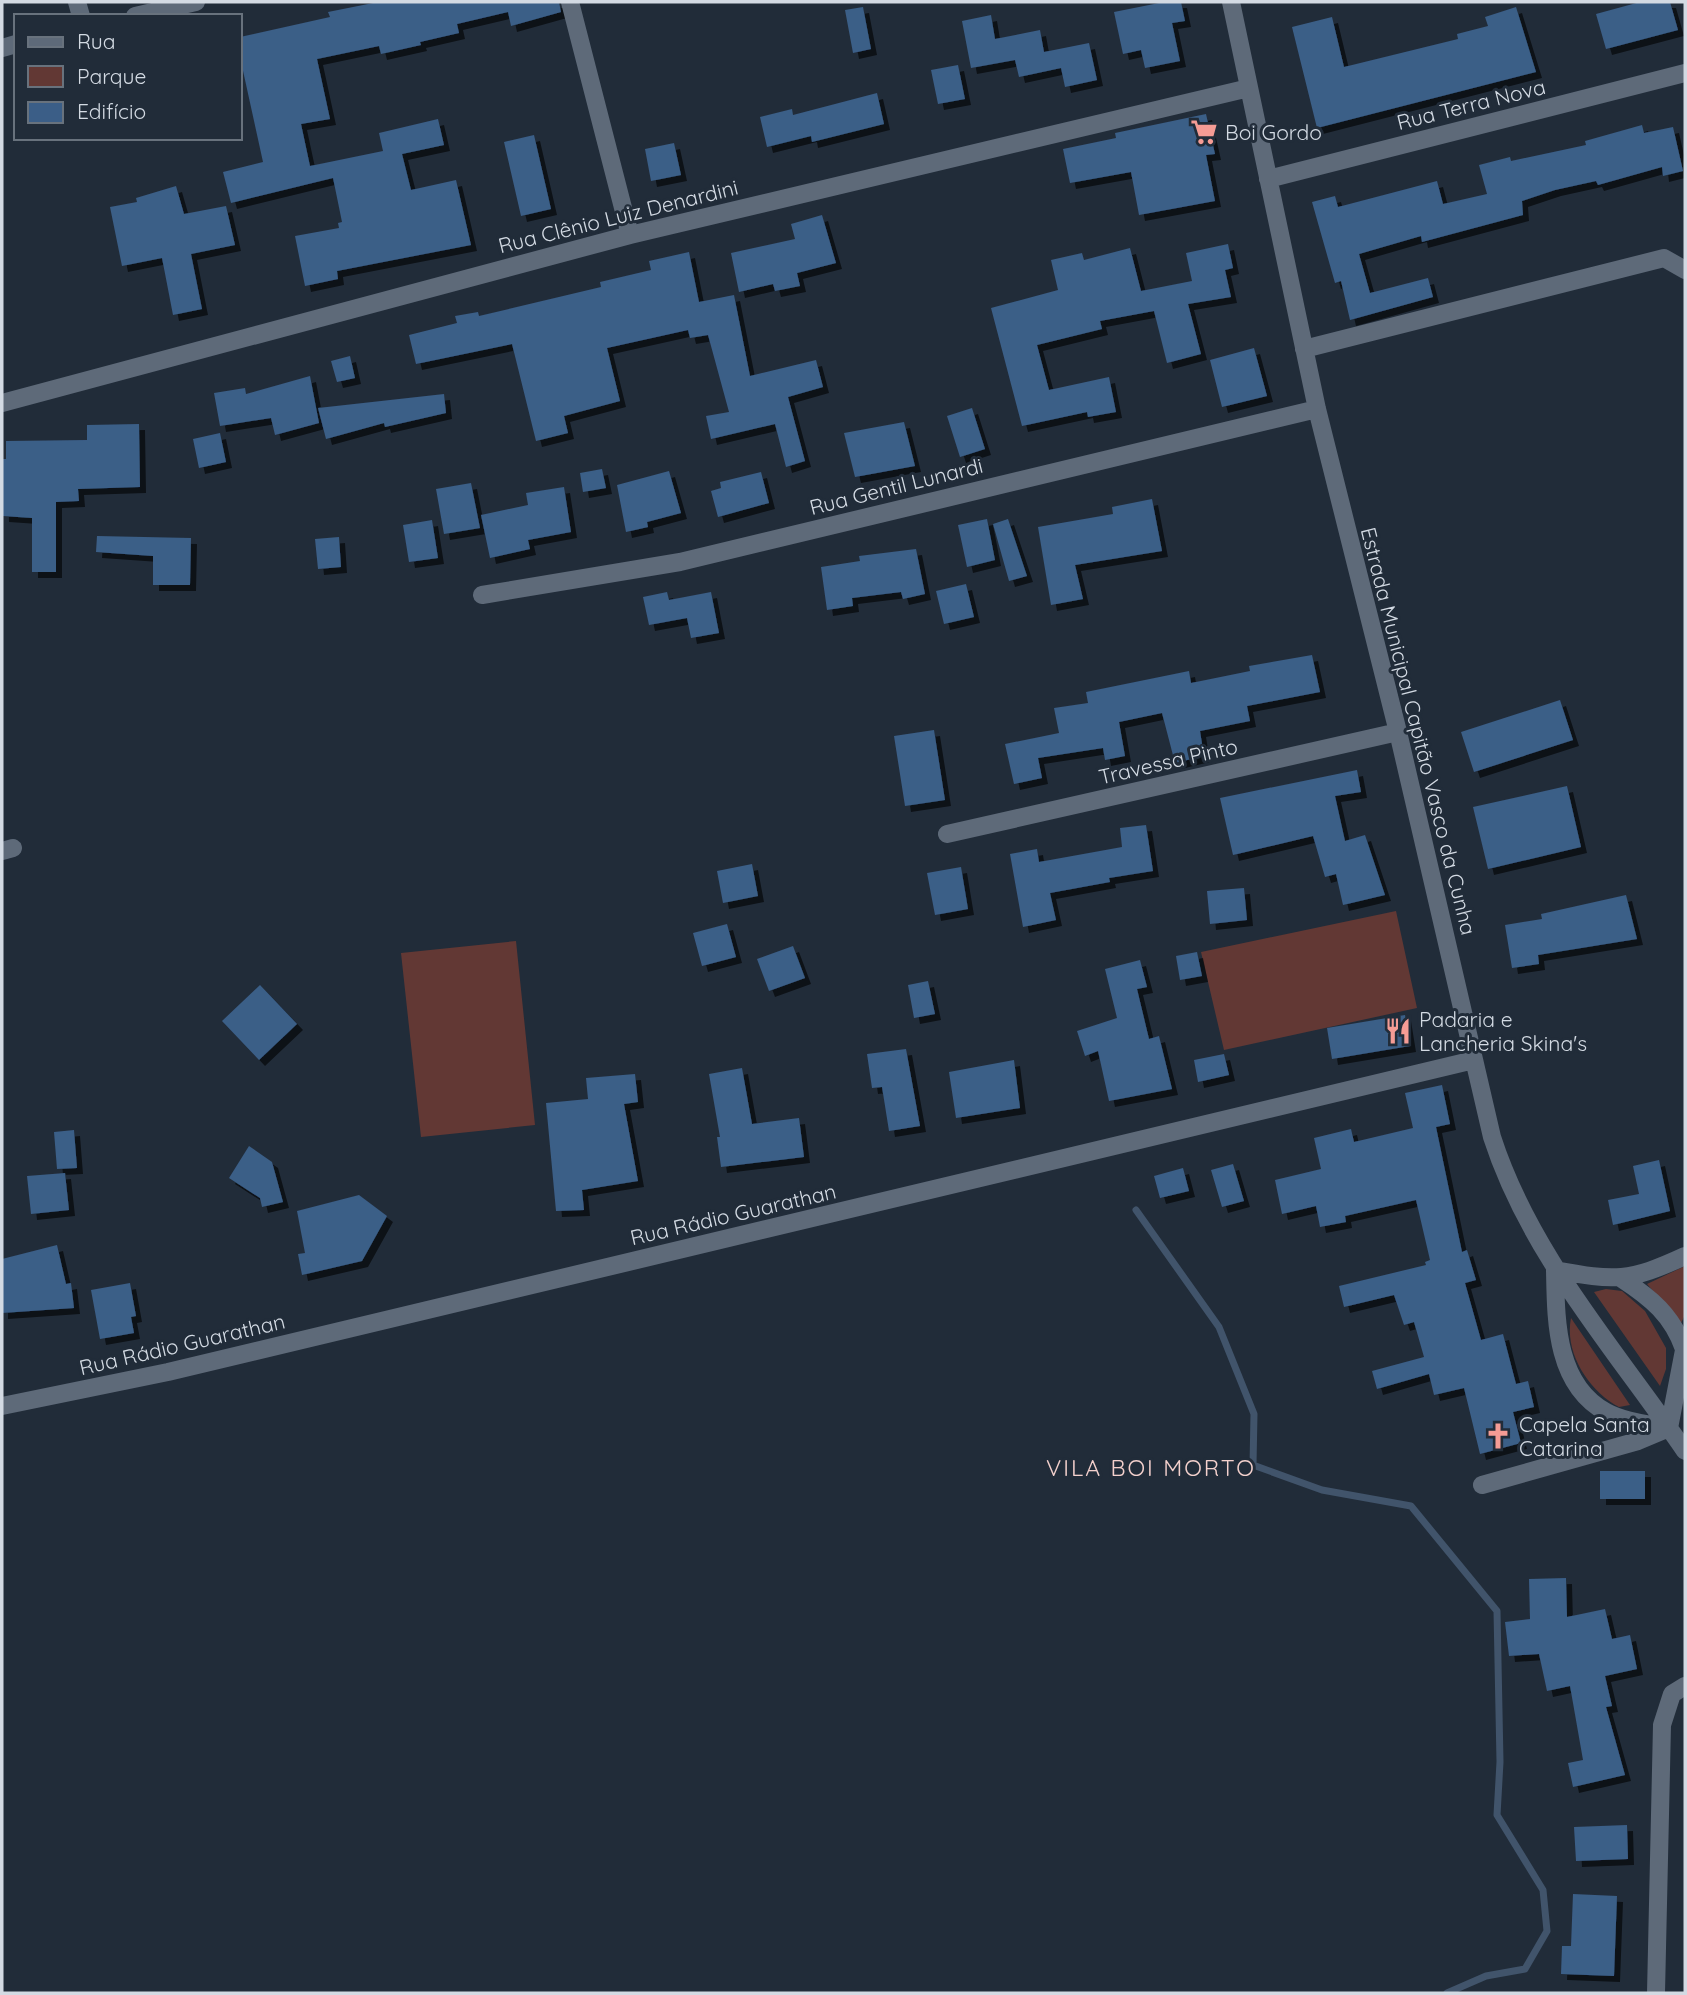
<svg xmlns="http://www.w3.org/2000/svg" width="1687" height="1995" font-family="Quicksand,sans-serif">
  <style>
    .green { fill: #623834 }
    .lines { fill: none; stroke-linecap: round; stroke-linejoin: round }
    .stream { stroke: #41546b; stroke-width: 7 }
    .building { fill: #3b5e87; filter: url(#shadow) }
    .minor { stroke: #5e6a79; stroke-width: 18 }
    .labels { text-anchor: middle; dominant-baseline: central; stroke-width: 6; stroke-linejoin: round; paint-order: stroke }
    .street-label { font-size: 21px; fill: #d3dae3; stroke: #212c39 }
    .poi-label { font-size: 21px; fill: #d3dae3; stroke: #212c39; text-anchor: start }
    .neighbourhood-label { font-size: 23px; letter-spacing: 2px; fill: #f4d1cd; stroke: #212c39 }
  </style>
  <defs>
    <filter id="shadow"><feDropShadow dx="6" dy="6" stdDeviation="0" flood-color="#0009"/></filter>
  </defs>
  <rect width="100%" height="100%" fill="#212c39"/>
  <path class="green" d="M1396,911L1417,1008L1224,1050L1201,952Z
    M516,941L535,1125L421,1137L401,953Z
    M1685,1266V1315L1681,1323L1647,1284Z
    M1606,1289L1622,1291L1645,1311L1666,1348V1369L1660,1386L1594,1292Z
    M1571,1318L1630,1405L1619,1407C1589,1391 1564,1353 1571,1318Z"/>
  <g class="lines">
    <path class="stream" d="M1136,1210L1219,1327L1254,1414L1253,1465L1322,1490L1411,1506L1497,1611L1500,1762L1497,1815L1543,1890L1547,1931L1525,1969L1486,1976L1447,1993"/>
  </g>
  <path class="building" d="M378,2H559L561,12L511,26L508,12L457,24L459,33L420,42L421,45L381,54L379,46L317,59L330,119L301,124L310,166L383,151L379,133L438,119L444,145L402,154L411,190L456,180L471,245L337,271L338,279L305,286L295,236L339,228L338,223L342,222L333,178L231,203L223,172L263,162L240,57V37L330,17L328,12Z
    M1164,2H1181L1185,21L1172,23L1180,61L1145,68L1141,50L1123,54L1114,12Z
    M1640,2H1670L1678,30L1606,49L1596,14Z
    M863,7L871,49L853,53L845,10Z
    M1516,7L1536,72L1317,128L1292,27L1332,17L1344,67L1458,39L1457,34L1488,26L1485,17Z
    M991,15L995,39L1040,30L1044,52L1089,43L1097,80L1065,87L1061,68L1019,77L1015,60L971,68L962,21Z
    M958,65L965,99L938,104L931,70Z
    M877,93L884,124L812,142L811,136L767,147L760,117L792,109L793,115Z
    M1206,114L1215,154L1206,155L1215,201L1139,215L1131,172L1070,183L1063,149L1116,138L1115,133Z
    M1642,125L1644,133L1673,127L1683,171L1663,176L1662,167L1598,185L1596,181L1555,190L1522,201L1523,215L1422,242L1421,236L1359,254L1370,293L1428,278L1433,297L1350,320L1341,281L1335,283L1312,202L1335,196L1338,207L1437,181L1443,204L1487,194L1479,165L1510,157L1511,161L1586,145L1585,141Z
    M534,135L551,209L521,216L504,142Z
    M674,143L681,175L651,181L645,149Z
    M176,186L184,214L226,206L235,245L191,254L202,309L173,315L162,258L122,266L110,207L137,202L136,198Z
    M822,215L836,263L797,273L800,286L775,291L773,284L739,292L731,253L795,239L791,224Z
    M1228,244L1233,268L1225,270L1231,297L1188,304L1201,354L1167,363L1154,311L1100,321L1102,329L1037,345L1049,390L1109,377L1116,412L1088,417L1087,412L1022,426L991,308L1058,290L1051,260L1082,253L1084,260L1130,248L1141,291L1192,281L1186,253Z
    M689,252L699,302L734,295L750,376L816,360L823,387L788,397L805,461L786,467L775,424L711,439L706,416L729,412L708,335L690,338L688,330L607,348L620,401L564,416L568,433L536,441L512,344L416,364L409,335L457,323L455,316L478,312L479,316L601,287L600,282L651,270L649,261Z
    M1254,348L1267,396L1222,407L1210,360Z
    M350,356L355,378L337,382L331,361Z
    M310,376L319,423L275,435L271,418L220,426L214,393L245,388L246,394Z
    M444,394L446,413L385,427L384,423L326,439L318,408Z
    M972,408L985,449L960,457L947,416Z
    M904,422L915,466L855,477L844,433Z
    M139,424L140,487L78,489L79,501L56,502V572H32V518L3,516L2,459H6V441L87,440V425Z
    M220,433L226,462L199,468L193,439Z
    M602,469L606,488L583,492L580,473Z
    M669,471L681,513L647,522L648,527L626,532L617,485Z
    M761,472L769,503L718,517L711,491L721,488L720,482Z
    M471,483L480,528L444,534L436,489Z
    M564,487L571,532L528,540L530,549L490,558L481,515L528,505L526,493Z
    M1152,499L1162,551L1075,565L1083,599L1051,605L1038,527L1113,514L1112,507Z
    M987,519L995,560L967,567L958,525Z
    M1008,519L1027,576L1009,581L993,524Z
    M432,520L438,558L409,562L403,525Z
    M97,536L191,538L190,585H153V556L96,552Z
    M339,537L341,567L318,569L315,539Z
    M916,549L925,594L903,599L901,592L852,598L853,606L827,610L821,567L860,561L859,556Z
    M966,584L974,617L944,624L936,591Z
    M667,592L669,600L711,592L719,633L691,638L687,618L649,625L643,597Z
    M1312,655L1320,692L1247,706L1250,721L1200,731L1204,756L1175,763L1162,713L1119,722L1125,756L1105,760L1103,748L1038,758L1042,778L1014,784L1005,744L1059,733L1054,708L1088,703L1086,692L1189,671L1191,683L1250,671L1249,666Z
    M1560,700L1573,740L1474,772L1461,732Z
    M934,730L945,800L905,806L894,736Z
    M1357,770L1361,792L1335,796L1345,841L1365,835L1385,895L1343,905L1336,874L1325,877L1313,836L1233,855L1220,798Z
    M1567,786L1581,847L1488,869L1473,807Z
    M1146,825L1153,871L1109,878L1110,882L1050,893L1056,920L1023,927L1010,854L1037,849L1039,862L1122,847L1120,828Z
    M752,864L758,896L723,903L717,871Z
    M961,867L968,909L935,915L927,873Z
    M1244,888L1247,920L1210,924L1207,891Z
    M1626,895L1637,939L1538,955L1539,964L1512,968L1505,925L1542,919L1541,914Z
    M727,924L736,957L702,966L693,933Z
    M793,946L805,978L769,991L757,959Z
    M1197,952L1202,976L1180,980L1176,956Z
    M1140,960L1147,987L1137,989L1149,1039L1159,1036L1172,1089L1109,1101L1098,1051L1085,1056L1077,1031L1117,1018L1105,969Z
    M928,981L935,1014L914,1018L908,985Z
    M260,985L297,1024L259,1060L222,1021Z
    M1405,1015L1410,1046L1332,1059L1327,1028Z
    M906,1049L920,1126L889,1131L882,1087L872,1088L867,1054Z
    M1224,1054L1229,1075L1198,1082L1194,1060Z
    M1014,1060L1020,1108L956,1118L949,1072Z
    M742,1068L752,1124L799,1118L804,1157L721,1167L717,1137H720L709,1074Z
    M635,1074L638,1102L624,1104L638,1181L582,1190L584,1210L556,1211L546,1103L588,1099L586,1078Z
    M1442,1085L1450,1124L1436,1127L1462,1252L1467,1250L1476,1280L1465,1283L1481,1340L1503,1334L1516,1384L1528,1381L1534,1407L1513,1412L1521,1443L1480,1454L1464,1388L1434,1395L1429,1374L1377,1389L1372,1371L1424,1357L1414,1322L1404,1325L1394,1295L1344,1307L1339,1286L1426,1265L1425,1262L1430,1260L1416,1200L1345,1216L1346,1222L1320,1227L1316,1206L1282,1214L1275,1180L1321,1169L1314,1138L1351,1129L1354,1142L1413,1128L1405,1093Z
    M74,1130L77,1168L57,1169L54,1132Z
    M249,1146L272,1162L283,1202L262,1207L260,1198L229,1178Z
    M1659,1160L1670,1211L1613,1225L1608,1200L1639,1194L1633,1166Z
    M1233,1164L1244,1201L1222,1207L1211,1170Z
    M1183,1168L1189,1191L1160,1198L1154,1176Z
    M65,1173L69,1210L31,1214L27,1176Z
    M359,1195L387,1216L362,1261L302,1275L298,1254L305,1253L297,1211Z
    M57,1245L66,1284L71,1283L74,1308L2,1313V1259Z
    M130,1283L136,1316L131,1317L134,1333L100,1339L91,1290Z
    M1600,1471H1645V1499H1600Z
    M1566,1578L1567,1617L1605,1609L1612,1639L1630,1635L1637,1669L1605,1676L1612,1706L1606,1707L1625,1775L1573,1787L1568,1763L1583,1760L1570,1686L1547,1691L1539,1654L1509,1656L1505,1622L1530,1619L1529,1579Z
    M1627,1825L1628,1859L1576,1861L1574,1827Z
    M1573,1894L1617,1896L1614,1976L1561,1974L1562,1946H1571Z"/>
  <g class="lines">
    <path class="minor" d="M77,2L81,16
      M570,2L630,235
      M1231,2L1317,409L1398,732L1492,1137C1530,1255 1616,1350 1685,1451
      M135,16L196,2
      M2,48L16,44
      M1268,179L1685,73
      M1304,349L1664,258L1685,270
      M2,403L630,235L1249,88
      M482,595L680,562L1317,409
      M947,834L1398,732
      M2,851L13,848
      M1555,1270C1556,1319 1555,1384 1606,1412C1624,1422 1649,1424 1669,1428
      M1555,1270C1615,1281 1629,1282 1685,1256
      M1622,1279C1651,1298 1672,1315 1684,1349
      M2,1406L168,1372L1474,1060
      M1669,1428L1685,1345
      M1482,1485L1638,1441L1669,1428
      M1656,1993L1662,1725L1672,1694L1685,1686"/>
  </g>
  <defs>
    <g id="supermarket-bare" transform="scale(2.1)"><path d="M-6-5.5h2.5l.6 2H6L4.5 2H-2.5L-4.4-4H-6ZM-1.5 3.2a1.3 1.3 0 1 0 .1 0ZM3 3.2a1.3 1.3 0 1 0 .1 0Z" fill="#f59c95" stroke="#212c39" stroke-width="2.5" paint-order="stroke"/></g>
    <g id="restaurant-bare" transform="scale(2.1)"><path d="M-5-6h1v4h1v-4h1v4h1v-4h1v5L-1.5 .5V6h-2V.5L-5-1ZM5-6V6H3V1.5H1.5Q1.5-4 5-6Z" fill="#f59c95" stroke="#212c39" stroke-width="2.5" paint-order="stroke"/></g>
    <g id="church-bare" transform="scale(2.1)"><path d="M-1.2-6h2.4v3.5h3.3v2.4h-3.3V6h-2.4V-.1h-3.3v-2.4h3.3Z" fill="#f59c95" stroke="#212c39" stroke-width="2.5" paint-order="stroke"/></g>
  </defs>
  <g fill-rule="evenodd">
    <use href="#supermarket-bare" x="1204" y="132"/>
    <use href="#restaurant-bare" x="1398" y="1031"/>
    <use href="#church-bare" x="1498" y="1436"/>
  </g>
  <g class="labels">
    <g class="street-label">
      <text transform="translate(1471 104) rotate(-14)">Rua Terra Nova</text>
      <text transform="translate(618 216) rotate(-14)">Rua Clênio Luiz Denardini</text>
      <text transform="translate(896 486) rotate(-14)">Rua Gentil Lunardi</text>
      <text transform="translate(1419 731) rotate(76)">Estrada Municipal Capitão Vasco da Cunha</text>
      <text transform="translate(1168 761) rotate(-13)">Travessa Pinto</text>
      <text transform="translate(733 1214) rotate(-13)">Rua Rádio Guarathan</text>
      <text transform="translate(182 1344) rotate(-13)">Rua Rádio Guarathan</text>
    </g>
    <g class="poi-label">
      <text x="1225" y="132">Boi Gordo</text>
      <text x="1419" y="1019">Padaria e<tspan x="1419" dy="24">Lancheria Skina's</tspan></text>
      <text x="1519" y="1424">Capela Santa<tspan x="1519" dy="24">Catarina</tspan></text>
    </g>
    <g class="neighbourhood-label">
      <text x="1151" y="1467">VILA BOI MORTO</text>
    </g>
  </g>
  <rect width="1687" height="1995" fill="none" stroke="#d3dae3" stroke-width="7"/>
  <rect x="14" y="14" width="228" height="126" fill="#212c39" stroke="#68727d" stroke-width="2"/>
  <rect x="28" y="37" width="35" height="10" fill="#5e6a79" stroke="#68727d" stroke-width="2"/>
  <text x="77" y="49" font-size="21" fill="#d3dae3">Rua</text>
  <rect x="28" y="66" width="35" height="21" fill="#623834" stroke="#68727d" stroke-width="2"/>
  <text x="77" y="84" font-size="21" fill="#d3dae3">Parque</text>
  <rect x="28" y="102" width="35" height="21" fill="#3b5e87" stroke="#68727d" stroke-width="2"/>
  <text x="77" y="119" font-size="21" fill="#d3dae3">Edifício</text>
</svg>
